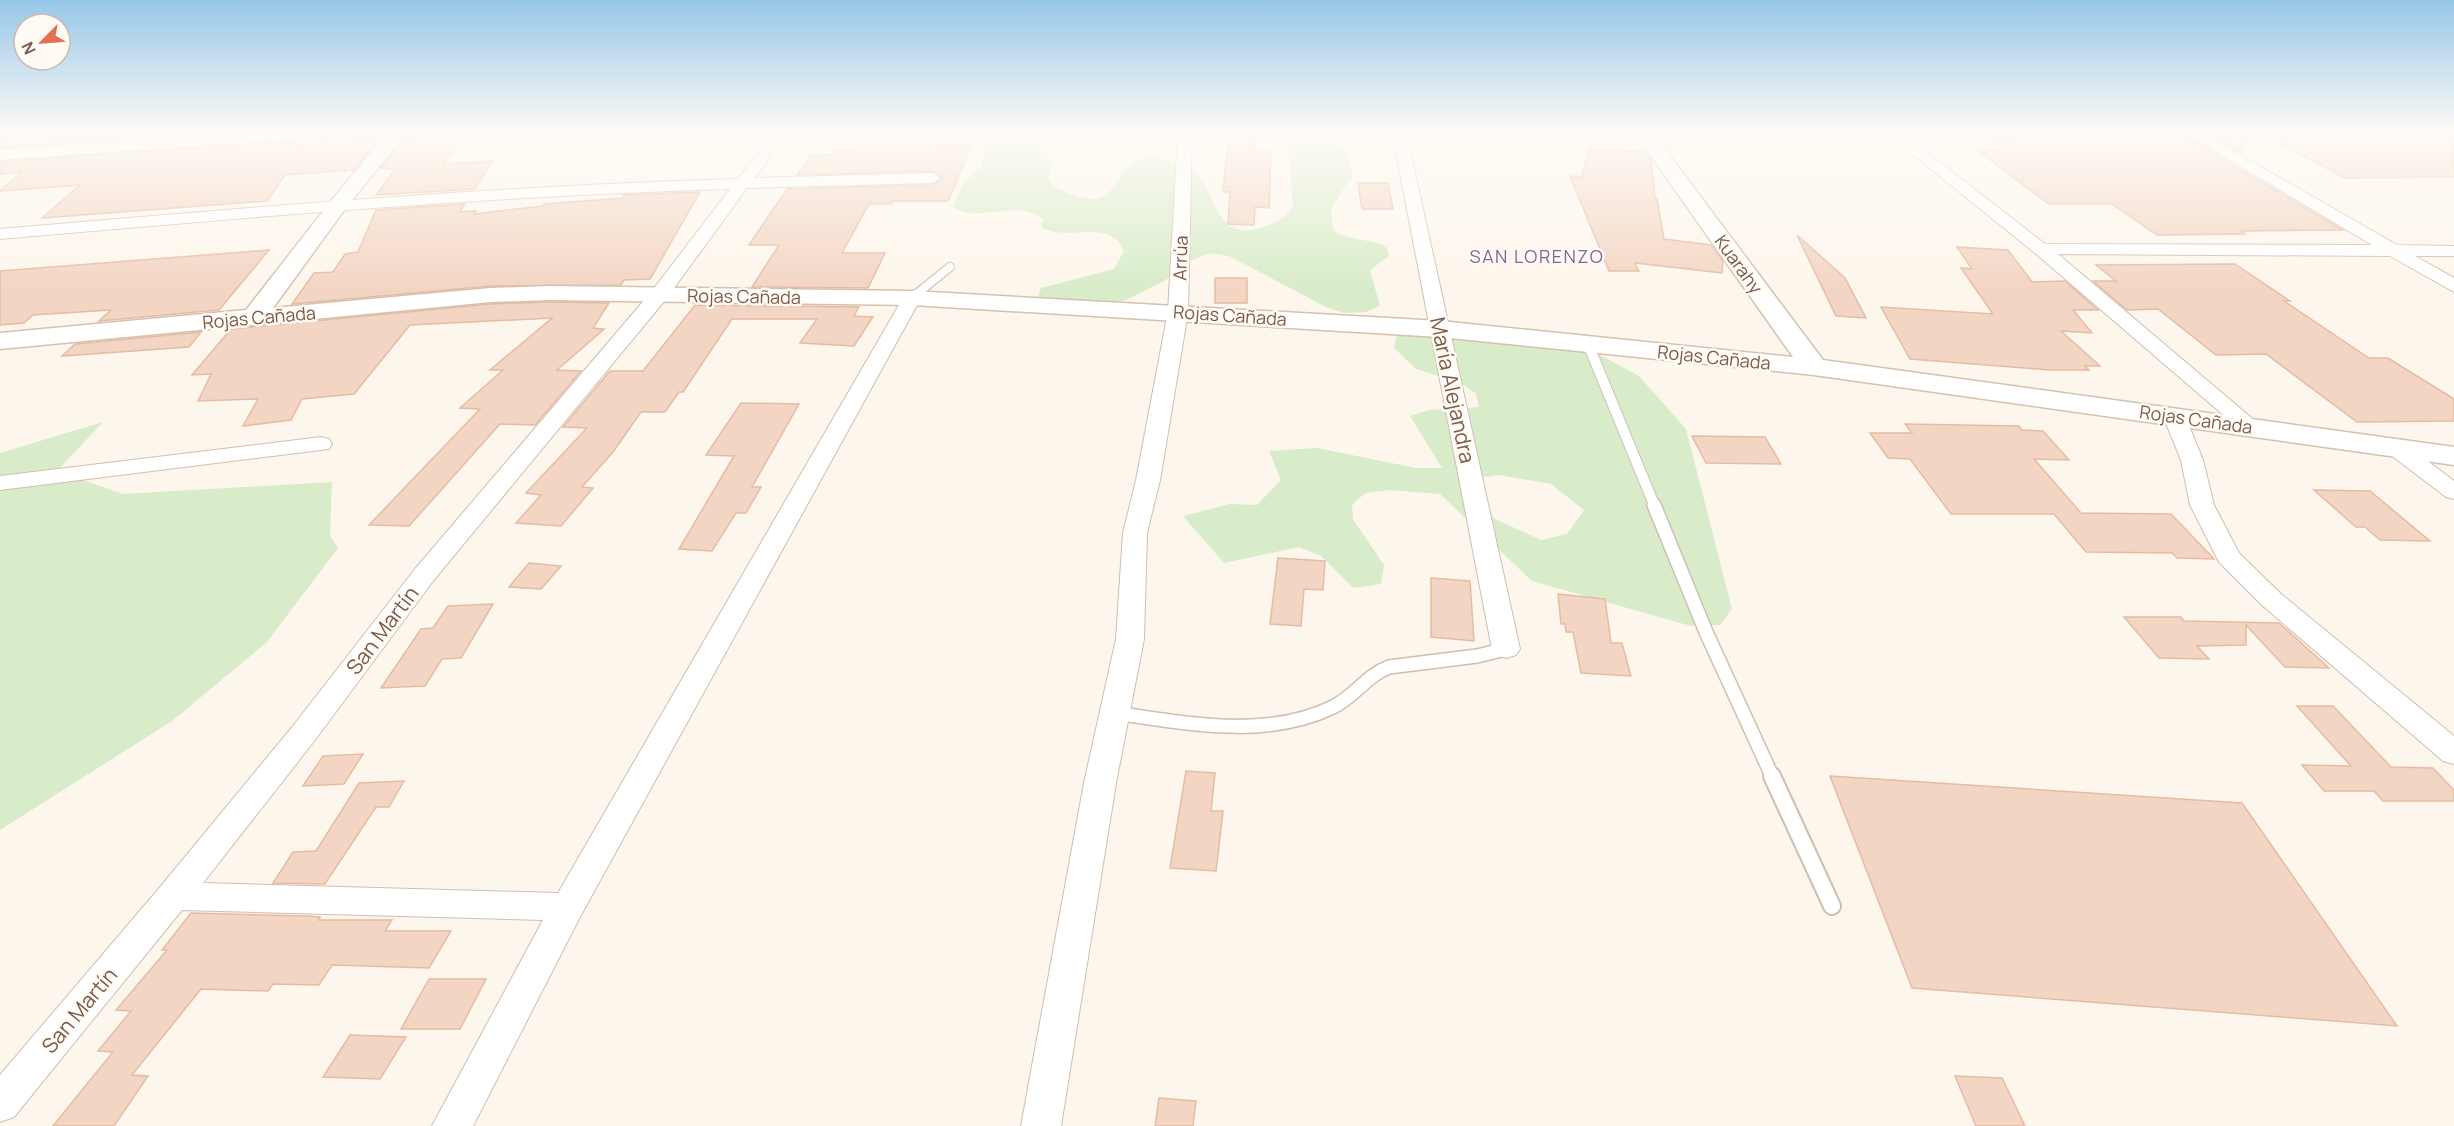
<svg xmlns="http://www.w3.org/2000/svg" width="2454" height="1126" font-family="Manrope,sans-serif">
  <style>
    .green { fill: #d8ecc9; fill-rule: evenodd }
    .building { fill: #f3d5c3; stroke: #e6bba3; stroke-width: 1.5 }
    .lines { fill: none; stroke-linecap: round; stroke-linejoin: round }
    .lane-far3-casing { stroke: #d1beb0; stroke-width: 10 }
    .lane-far2-casing { stroke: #d1beb0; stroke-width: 12 }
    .lane-far1-casing { stroke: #d1beb0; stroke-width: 16 }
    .lane-casing { stroke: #d1beb0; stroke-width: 20 }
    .street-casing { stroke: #d1beb0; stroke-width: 2 }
    .secondary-casing { stroke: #d6c0b0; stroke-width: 3 }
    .lane-far3 { stroke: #fff; stroke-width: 8 }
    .lane-far2 { stroke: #fff; stroke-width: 10 }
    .lane-far1 { stroke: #fff; stroke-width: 13 }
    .lane { stroke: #fff; stroke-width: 16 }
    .street { fill: #fff; fill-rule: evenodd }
    .secondary { fill: #fff; fill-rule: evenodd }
    .labels { text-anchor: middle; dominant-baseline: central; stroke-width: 5; stroke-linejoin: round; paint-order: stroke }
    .far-neighbourhood-label { font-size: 18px; letter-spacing: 1.5px; fill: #846695; stroke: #fffaf3 }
    .far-street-label { font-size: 18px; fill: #7a5c4d; stroke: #fffaf3 }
    .street-label { font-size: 21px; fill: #7a5c4d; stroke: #fffaf3 }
  </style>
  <rect width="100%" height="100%" fill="#fdf6ec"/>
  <path class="green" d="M1287,132H1318L1329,143L1349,152L1352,176L1331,208L1333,230C1349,242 1370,237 1387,248L1389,256L1370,270L1380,306L1366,312L1344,313L1326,307L1229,256L1210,253L1182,264L1166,280L1126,300L1107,304H1047L1038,297L1041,288L1114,269L1124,251C1113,222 1078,236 1055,232C1050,231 1045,229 1041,227L1043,219C1017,198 979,224 953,207L962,185L982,166L986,147L992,141L1008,139L1038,145L1052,161L1048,179C1054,188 1061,190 1071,194C1118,214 1110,171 1140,160C1152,156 1165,159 1176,162C1219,171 1208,245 1260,228C1277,222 1282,221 1293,207Z
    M1451,324L1518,329L1587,348L1639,376L1686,429L1732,609L1720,625L1691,626L1532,581L1440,494L1390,490L1365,493L1352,505L1353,519L1384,565L1381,584L1353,588L1321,556L1299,547L1224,563L1183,516L1230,504L1257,505L1281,480L1269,451L1317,448L1416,468H1442L1410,416L1429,410L1479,407L1476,394L1461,383L1416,369L1394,348L1396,338L1409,329ZM1499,475L1551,484L1584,510L1567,534L1541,540L1493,518L1475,478Z
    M103,422L57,471L123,494L332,482L330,536L338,548L267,642L172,721L0,830V453Z"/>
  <path class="building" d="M13,132H155L147,138L0,148V133Z
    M456,132H464L444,164L493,161L474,189L376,195L396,169L381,168L406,137Z
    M1229,132H1255V152H1271L1269,208L1255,207L1254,225L1228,224L1230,192H1223Z
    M2043,132H2181L2234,166L2343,230L2241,231L2245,234L2157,235L2112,204H2049L1974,148H2002L1988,138L2014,137L2009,134L2046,133Z
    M2204,132H2253L2241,153Z
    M2258,132L2380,135L2454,133V177L2345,178Z
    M379,139L354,170L285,175L267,201L42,218L80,185L0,191L22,172L0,174V162L261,143L296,142L293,145Z
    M951,145H972L948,201H893L891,204H869L842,253H885L868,288L752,287L779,245H749L787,189L933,185L943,179L933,171L797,175L811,155H831L835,150H855L857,146Z
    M1589,147L1645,152L1651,160L1655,199H1657L1664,239L1711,245L1723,261L1722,273L1635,263L1639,271H1609L1570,176L1582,177Z
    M1358,183H1388L1393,209H1362Z
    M700,192L650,279L624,280L621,285L491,286L292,304L314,273L333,272L345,254L358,252L376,210L465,204L460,212L476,211L474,214L543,206L544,204L623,198V195Z
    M1797,235L1845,278L1866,318L1836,316Z
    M1957,247L2008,250L2032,282L2065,281L2098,310H2073L2092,333L2061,331L2100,366H2085L2089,370H2050L1910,359L1881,307L1993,314L1961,268L1972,269Z
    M269,250L219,310L99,321L111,310L33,315L24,323L0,325V271Z
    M2235,264L2290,301H2284L2369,358H2388L2454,399V421L2357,422L2266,354L2216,355L2158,309L2127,310L2093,281H2116L2096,265Z
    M1215,278H1247V303H1215Z
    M549,302L609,303L593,328L604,329L557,370L581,371L535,425L500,424L409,526L369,525L480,409L460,408L503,370H490L552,318L410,325L354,394L302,399L291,420L243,426L258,399L198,401L211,374L192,375L231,329L491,304Z
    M695,305L859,307L854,316L873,317L854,346L800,343L817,319H732L683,392H679L665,412H641L613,452L582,487L593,488L561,526L516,523L541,495L526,493L587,428L563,427L610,371H643Z
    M201,332L189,347L62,356L75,344Z
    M741,403L799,404L752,487H761L746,513H736L712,551L679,549L734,456L706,455Z
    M1905,424L2019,426L2022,430L2043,431L2069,460L2034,459L2081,513L2171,514L2214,559L2177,558L2172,553L2086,552L2054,514H1951L1910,459L1888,458L1870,433H1912Z
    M1692,436L1765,437L1781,464L1706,463Z
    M2314,490L2370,491L2430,541L2380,540L2365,527H2356Z
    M1278,558L1325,561L1323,590L1304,589L1301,626L1270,624Z
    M529,563L561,566L541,589L509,587Z
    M1431,578L1470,581L1474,641L1431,637Z
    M1558,594L1605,599L1611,643H1622L1631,676L1581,673L1573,632H1566L1565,624H1561Z
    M493,604L461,658L442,659L425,686L381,688L421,629L433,628L448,606Z
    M2124,617H2181L2184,621L2279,623L2329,668L2285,667L2246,625V645L2197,646L2209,659L2159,658Z
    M2297,706H2333L2391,767L2433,768L2454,790V801H2383L2374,791H2324L2302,765L2351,766Z
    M363,754L344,784L303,786L323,756Z
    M1186,771L1215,773L1211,811H1223L1216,871L1170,868Z
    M1830,776L2242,803L2397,1026L1912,988Z
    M404,781L389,807H376L325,884L273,883L293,852L316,851L359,783Z
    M191,913L307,916L320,917L319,920H392L385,931H451L429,968L332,965L319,985L273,984L268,991L201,989L132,1075L148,1076L114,1126H53L113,1052L98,1051L131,1011L116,1010L167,950H162Z
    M429,979H486L460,1029H401Z
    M350,1035L406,1037L380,1079L323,1077Z
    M1955,1076L2002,1078L2025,1126H1976Z
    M1159,1098L1196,1101L1193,1126H1155Z"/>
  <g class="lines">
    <g class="lane-far3-casing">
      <path id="lane-far3" d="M914,296L950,267"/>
    </g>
    <g class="lane-far2-casing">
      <path id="lane-far2" d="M912,298L916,295
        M1588,344L1655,507"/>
    </g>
    <g class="lane-far1-casing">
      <path id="lane-far1" d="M1654,505L1706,632L1773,778
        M1115,713C1186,723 1265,740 1333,707C1354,697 1367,675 1389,667L1477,656L1506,649"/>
    </g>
    <g class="lane-casing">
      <path id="lane" d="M1772,776L1832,906"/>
    </g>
    <g class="street-casing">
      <path id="street" d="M271,132H337L330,136L0,160V150Z
        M1178,132H1192L1188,312L1160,480L1147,533L1144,639L1116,783L1061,1126H1021L1084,783L1116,639L1123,533L1136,480L1168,312Z
        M1392,132H1406L1520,649L1516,655L1506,658L1496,655L1492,649Z
        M1885,132H1901L2045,244L2372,245L2183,132H2200L2397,245L2454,246V256H2415L2454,278V292L2390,256L2058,254L2261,426L2258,431L2250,433L2242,431L2035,253Z
        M763,151L771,156L754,178L933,173L941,178L933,183L747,188L666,299L433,581L315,740L203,883L558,893L903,298L905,294H919L921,298L580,917L473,1126H432L543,920L182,910L14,1117L0,1122V1075L161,886L293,726L415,569L652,291L730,189C486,196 243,218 0,239V229C246,208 491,186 738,179L758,153Z
        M2174,409L2182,411L2185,416L2203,460L2214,505L2239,553L2281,594L2454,736V764L2443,761L2263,606L2219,562L2190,505L2181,460L2163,416L2166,411Z
        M321,437L329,439L332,444L329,449L0,490V476Z
        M2395,440L2403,442L2454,481V499L2446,497L2387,452L2384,447L2387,442Z"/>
    </g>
    <g class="secondary-casing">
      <path id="secondary" d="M388,132H407L345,209L273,308L491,288L549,286L912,291L1440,321L1793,357L1634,132H1652L1823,360L2454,447V465L1814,375L1440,337L912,305L549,300L491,302L0,349V333L246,310L331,201Z"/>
    </g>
    <use href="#lane-far3" class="lane-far3"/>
    <use href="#lane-far2" class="lane-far2"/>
    <use href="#lane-far1" class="lane-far1"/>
    <use href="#lane" class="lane"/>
    <use href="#street" class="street"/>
    <use href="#secondary" class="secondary"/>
  </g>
  <linearGradient id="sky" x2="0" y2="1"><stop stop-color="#97c7e8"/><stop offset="0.46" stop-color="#fefbf6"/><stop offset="1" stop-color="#fefbf6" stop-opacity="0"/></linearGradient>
  <rect width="2454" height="289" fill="url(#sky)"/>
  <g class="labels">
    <g class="far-neighbourhood-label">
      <text x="1537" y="256">SAN LORENZO</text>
    </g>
    <g class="far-street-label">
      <text transform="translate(1180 258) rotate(-88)">Arrúa</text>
      <text transform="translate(1739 264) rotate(54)">Kuarahy</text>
      <text transform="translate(744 296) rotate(1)">Rojas Cañada</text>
      <text transform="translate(1230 315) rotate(4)">Rojas Cañada</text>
      <text transform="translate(259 317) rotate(-5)">Rojas Cañada</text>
      <text transform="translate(1714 357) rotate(6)">Rojas Cañada</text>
      <text transform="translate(2196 419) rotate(8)">Rojas Cañada</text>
    </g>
    <g class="street-label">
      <text transform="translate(1453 390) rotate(78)">María Alejandra</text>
      <text transform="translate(382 630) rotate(-53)">San Martín</text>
      <text transform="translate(79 1010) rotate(-50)">San Martín</text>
    </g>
  </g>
  <g transform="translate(42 42) rotate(245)"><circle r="28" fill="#fffaf3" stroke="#cabbb1" stroke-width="1.5"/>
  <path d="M0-4.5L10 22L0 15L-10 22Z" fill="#e76f51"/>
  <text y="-9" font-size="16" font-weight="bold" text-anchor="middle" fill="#7a5c4d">N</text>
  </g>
</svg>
